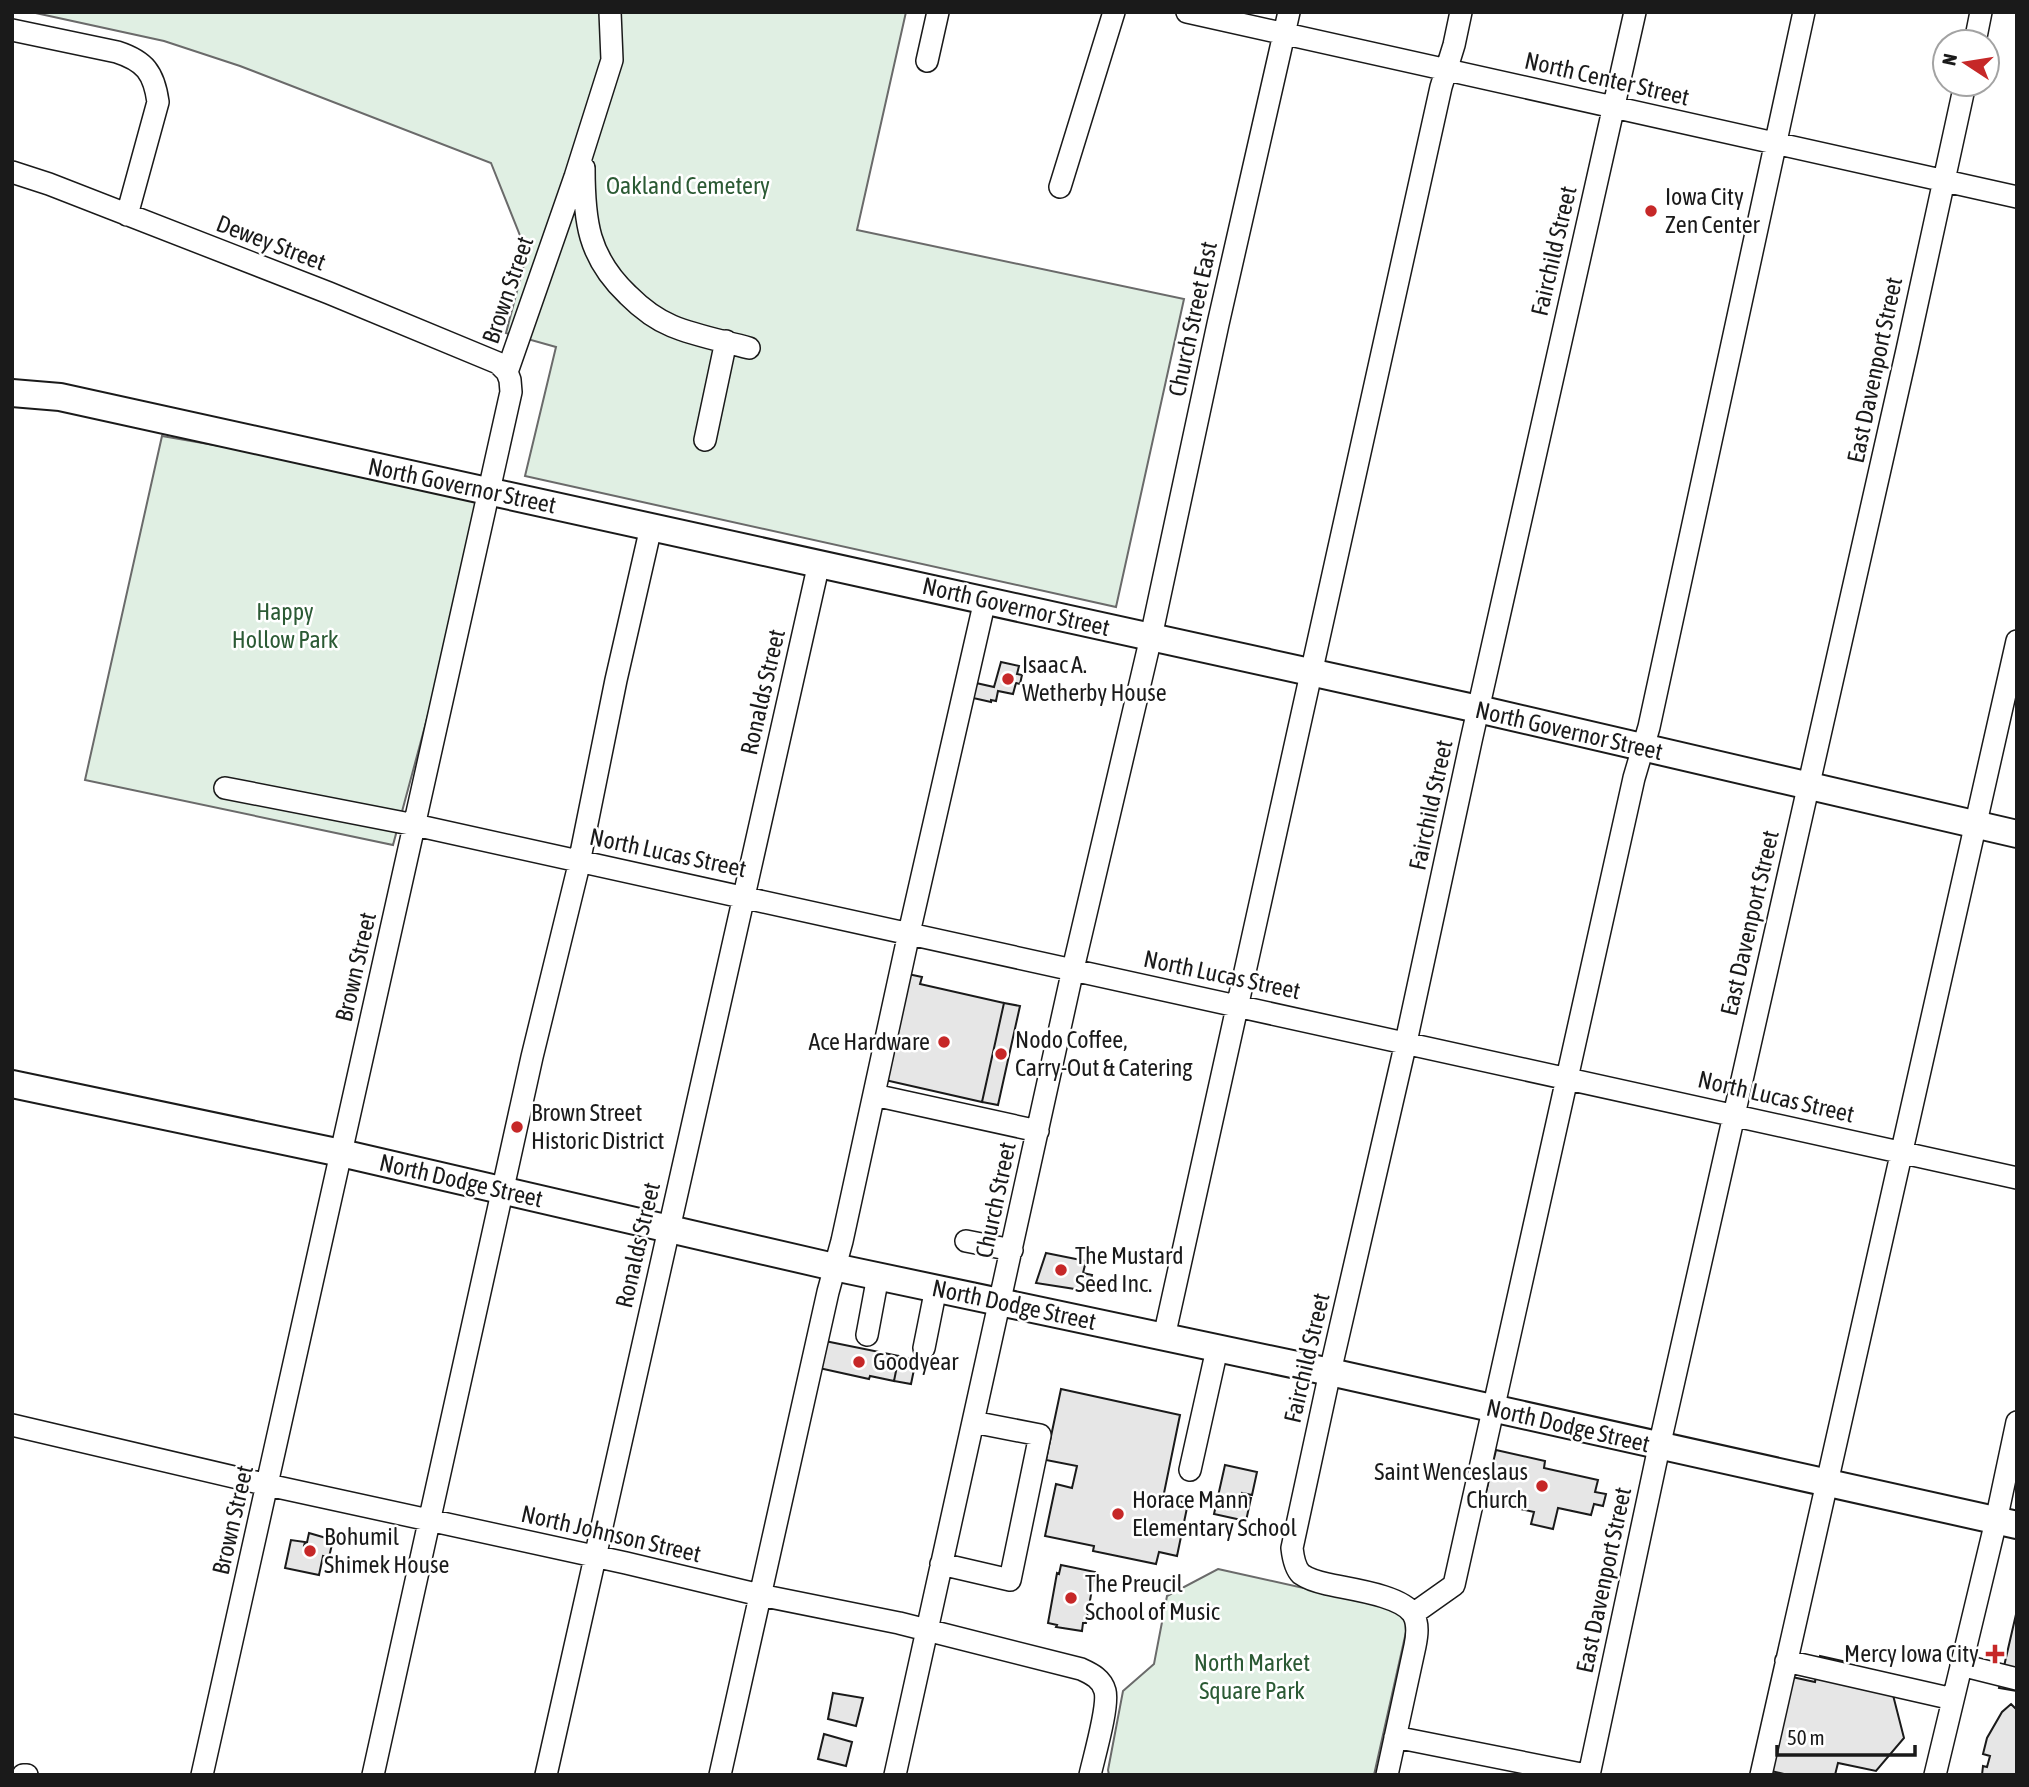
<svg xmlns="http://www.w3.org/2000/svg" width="2029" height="1787" viewBox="0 0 2029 1787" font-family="'Asap Condensed',sans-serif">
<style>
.green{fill:#e0efe3;stroke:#6a6a6a;stroke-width:2}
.building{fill:#e6e6e6;stroke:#1a1a1a;stroke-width:2}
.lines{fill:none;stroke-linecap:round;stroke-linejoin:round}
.minor-casing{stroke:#1a1a1a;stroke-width:24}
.major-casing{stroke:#1a1a1a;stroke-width:30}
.minor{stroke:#fff;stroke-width:21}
.major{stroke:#fff;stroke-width:26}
.poi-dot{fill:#c62828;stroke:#fff;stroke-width:2.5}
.labels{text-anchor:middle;stroke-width:5;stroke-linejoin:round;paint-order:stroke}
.street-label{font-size:24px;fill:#1a1a1a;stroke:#fff}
.park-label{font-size:24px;fill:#2b5a34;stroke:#fff}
.poi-label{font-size:24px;fill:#1a1a1a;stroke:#fff;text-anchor:start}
</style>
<rect width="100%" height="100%" fill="#fff"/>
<!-- green -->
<path class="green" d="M31 12H906L857 230 1184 299 1116 607 525 476 556 347 506 333 527 253 491 163 240 66 164 41Z
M162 436 488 492 393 845 85 780Z
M1218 1569 1393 1608 1405 1617 1406 1632 1374 1775H1109L1108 1770 1123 1691 1154 1664 1167 1596Z"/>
<!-- building -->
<path class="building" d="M1001 662 1019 666 1017 674 1022 675 1020 684 1016 683 1013 694 998 691 996 701 991 700V702L973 698 976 683 994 687Z
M908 974 922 977 920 984 1004 1003 982 1102 885 1080Z
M1004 1003 1020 1006 998 1105 982 1102Z
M1046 1253 1086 1261 1083 1273 1092 1275 1088 1291 1036 1283Z
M825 1341 899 1356 894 1381 870 1376 869 1379 819 1368Z
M899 1356 916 1360 911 1384 894 1381Z
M1061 1389 1180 1415 1163 1498 1188 1503 1177 1556 1159 1552 1156 1564 1093 1551 1094 1546 1045 1536 1056 1484 1072 1488 1077 1466 1046 1460Z
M1496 1450 1545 1461 1544 1468 1598 1480 1595 1492 1606 1494 1603 1506 1594 1504 1591 1515 1558 1508 1553 1529 1531 1524 1534 1512 1484 1501Z
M1225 1465 1257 1472 1252 1495 1242 1493 1241 1495 1251 1498 1246 1521 1214 1514Z
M309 1533 333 1540 329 1557 323 1556 319 1575 285 1568 291 1540 305 1542 304 1546 306 1547Z
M1061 1565 1095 1572 1086 1623H1083L1082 1631 1056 1627 1057 1625 1048 1623 1057 1573 1059 1574Z
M2017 1610V1691L1999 1688Z
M1820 1656 1847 1662 1842 1684 1893 1695 1904 1738 1876 1771 1838 1763 1835 1775H1788L1771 1771 1792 1677 1815 1682Z
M833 1693 863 1698 856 1726 828 1719Z
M2011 1704 2017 1710V1775H1982L1983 1766 1987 1767 1990 1756 1983 1754 1987 1738 2002 1712Z
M824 1734 852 1742 846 1766 818 1759Z"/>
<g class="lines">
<!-- minor casing -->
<g class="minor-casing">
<path id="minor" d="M1187 12 2017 197
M12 30 117 52C145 61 154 73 158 102L127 215
M1975 42 1981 12
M927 61 938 12
M584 168C584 221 588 257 628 295 640 307 655 319 672 326 696 336 724 341 749 348
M12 172 49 184 329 293 498 363 507 372
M1060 187 1114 12
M705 440 726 341
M225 788 415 825 2017 1178
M874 1095 1038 1131
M966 1241 1012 1250
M867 1335 878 1276
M1164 1337 1441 87 1454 45 1461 12
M924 1348 936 1288
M12 1425 268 1485 626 1563 760 1595 899 1623 1081 1669C1092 1674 1102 1679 1105 1691 1109 1706 1094 1757 1090 1775
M1190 1470 1217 1349
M941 1564 1010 1580 1040 1435 973 1422
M1413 1614 1454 1585 1634 778 1649 727 1804 12
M1786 1661 1953 1699
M1961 1665 2017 1679
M1395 1737 1586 1775
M23 1775H27
M202 1775 511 392 510 380 507 372 575 177 612 60 610 12
M373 1775 532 1057 577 873 616 680 651 527
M546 1775 819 563
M720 1775 828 1292 842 1241 909 933 985 600
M895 1775 1073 969 1151 637 1218 324 1289 12
M1387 1775 1415 1646C1417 1636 1419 1624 1413 1614 1401 1595 1348 1589 1327 1584 1318 1582 1308 1579 1301 1574 1295 1568 1293 1557 1292 1548L1330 1372 1406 1042 1471 741 1635 12
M1589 1775 1659 1447 1907 350 1965 84
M1761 1775 2017 641
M1935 1775 1996 1521 2017 1422"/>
</g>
<!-- major casing -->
<g class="major-casing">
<path id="major" d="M12 393 60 397 1478 709 2017 834
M12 1084 341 1153 834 1267 1330 1372 2017 1525"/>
</g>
<!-- minor -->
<use href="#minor" class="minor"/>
<!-- major -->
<use href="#major" class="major"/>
</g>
<!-- markers -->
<g class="poi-dot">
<circle cx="1651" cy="211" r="7"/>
<circle cx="1008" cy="679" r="7"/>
<circle cx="944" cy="1042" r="7"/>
<circle cx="1001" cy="1054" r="7"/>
<circle cx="517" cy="1127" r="7"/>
<circle cx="1061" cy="1270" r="7"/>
<circle cx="859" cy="1362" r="7"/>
<circle cx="1542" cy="1486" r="7"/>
<circle cx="1118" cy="1514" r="7"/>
<circle cx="310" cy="1551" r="7"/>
<circle cx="1071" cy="1598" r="7"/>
<path d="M1991.5 1643.5h7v7h7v7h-7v7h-7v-7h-7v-7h7z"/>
</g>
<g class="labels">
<!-- street labels -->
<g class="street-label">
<text transform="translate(1607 79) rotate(13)" y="8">North Center Street</text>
<text transform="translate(271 243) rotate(21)" y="8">Dewey Street</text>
<text transform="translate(1554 251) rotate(-77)" y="8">Fairchild Street</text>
<text transform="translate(508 290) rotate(-71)" y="8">Brown Street</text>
<text transform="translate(1193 319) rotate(-78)" y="8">Church Street East</text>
<text transform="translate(1875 370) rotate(-78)" y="8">East Davenport Street</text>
<text transform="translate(462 486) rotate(12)" y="8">North Governor Street</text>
<text transform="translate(1016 607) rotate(13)" y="8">North Governor Street</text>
<text transform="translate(763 692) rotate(-77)" y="8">Ronalds Street</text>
<text transform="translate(1569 731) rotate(13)" y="8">North Governor Street</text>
<text transform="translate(1431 805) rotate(-78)" y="8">Fairchild Street</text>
<text transform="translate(668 853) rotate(12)" y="8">North Lucas Street</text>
<text transform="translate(1750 923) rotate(-77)" y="8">East Davenport Street</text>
<text transform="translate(356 967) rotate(-77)" y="8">Brown Street</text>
<text transform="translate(1222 975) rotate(12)" y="8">North Lucas Street</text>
<text transform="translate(1776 1097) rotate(13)" y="8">North Lucas Street</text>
<text transform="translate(461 1181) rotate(13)" y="8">North Dodge Street</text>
<text transform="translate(996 1200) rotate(-78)" y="8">Church Street</text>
<text transform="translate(638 1245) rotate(-77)" y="8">Ronalds Street</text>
<text transform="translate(1014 1305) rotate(12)" y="8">North Dodge Street</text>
<text transform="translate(1307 1358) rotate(-77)" y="8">Fairchild Street</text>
<text transform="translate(1568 1426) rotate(13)" y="8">North Dodge Street</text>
<text transform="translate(233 1520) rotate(-77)" y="8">Brown Street</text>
<text transform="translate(611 1534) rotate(13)" y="8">North Johnson Street</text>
<text transform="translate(1604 1580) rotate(-78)" y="8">East Davenport Street</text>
</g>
<!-- park labels -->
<g class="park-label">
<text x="688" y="194">Oakland Cemetery</text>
<text x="285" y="620">Happy<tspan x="285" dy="28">Hollow Park</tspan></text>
<text x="1252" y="1671">North Market<tspan x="1252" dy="28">Square Park</tspan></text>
</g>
<!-- poi labels -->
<g class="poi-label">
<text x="1665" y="205">Iowa City<tspan x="1665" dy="28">Zen Center</tspan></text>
<text x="1022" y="673">Isaac A.<tspan x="1022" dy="28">Wetherby House</tspan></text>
<text x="1015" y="1048">Nodo Coffee,<tspan x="1015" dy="28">Carry-Out &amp; Catering</tspan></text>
<text x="930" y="1050" text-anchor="end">Ace Hardware</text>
<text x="531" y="1121">Brown Street<tspan x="531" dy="28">Historic District</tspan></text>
<text x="1075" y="1264">The Mustard<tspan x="1075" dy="28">Seed Inc.</tspan></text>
<text x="873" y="1370">Goodyear</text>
<text x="1528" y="1480" text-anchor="end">Saint Wenceslaus<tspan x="1528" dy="28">Church</tspan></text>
<text x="1132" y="1508">Horace Mann<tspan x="1132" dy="28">Elementary School</tspan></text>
<text x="324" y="1545">Bohumil<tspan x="324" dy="28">Shimek House</tspan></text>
<text x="1085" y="1592">The Preucil<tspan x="1085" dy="28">School of Music</tspan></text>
<text x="1979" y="1662" text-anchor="end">Mercy Iowa City</text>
</g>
</g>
<!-- border -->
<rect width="2029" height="1787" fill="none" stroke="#1a1a1a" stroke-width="28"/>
<!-- north arrow -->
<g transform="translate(1966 63) rotate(282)"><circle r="33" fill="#ffffff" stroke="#a3a3a3" stroke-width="2"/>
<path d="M0-5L12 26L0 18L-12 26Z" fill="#c62828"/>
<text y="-10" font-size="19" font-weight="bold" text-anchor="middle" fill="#1a1a1a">N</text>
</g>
<!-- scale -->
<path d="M1777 1745v10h138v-10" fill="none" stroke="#1a1a1a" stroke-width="3.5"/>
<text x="1787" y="1745" font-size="21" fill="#1a1a1a" stroke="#ffffff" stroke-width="5" paint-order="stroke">50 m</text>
</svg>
